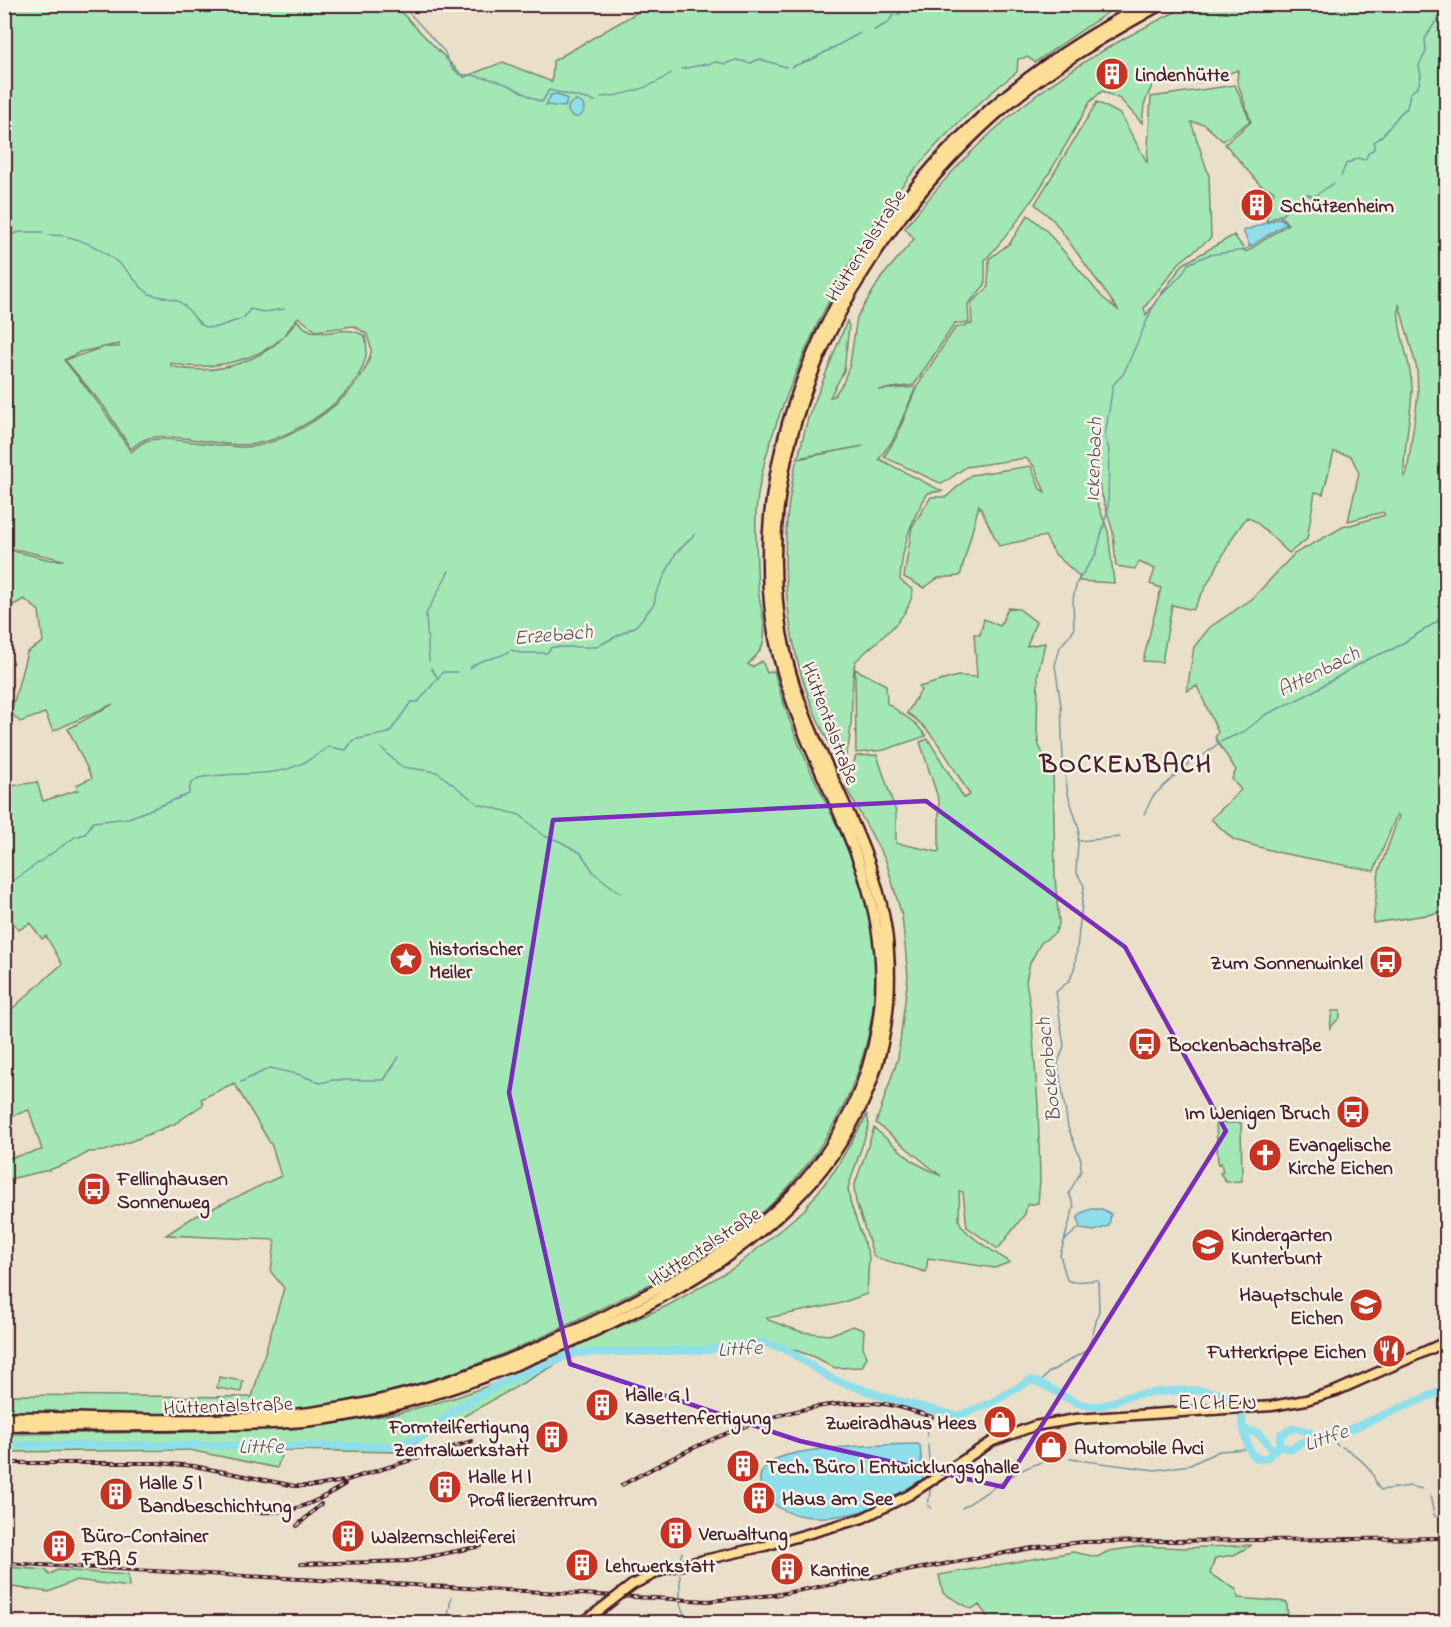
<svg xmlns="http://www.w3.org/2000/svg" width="1451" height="1627" viewBox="0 0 1451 1627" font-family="'Indie Flower',sans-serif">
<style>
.green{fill:#a3e8b4;stroke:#768470;stroke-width:1.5;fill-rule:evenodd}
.water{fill:#8fdfeb;stroke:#73929e;stroke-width:1.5}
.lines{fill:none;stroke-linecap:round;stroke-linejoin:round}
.stream{stroke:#73929e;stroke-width:1.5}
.river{stroke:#8fdfeb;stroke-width:8}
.primary-casing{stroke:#4a1f2b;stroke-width:13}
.trunk-casing{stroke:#4a1f2b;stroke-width:14}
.primary{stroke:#fdde96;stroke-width:8}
.trunk{stroke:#fdde96;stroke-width:9}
.rail-casing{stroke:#4a1f2b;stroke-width:4}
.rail{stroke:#f7f3e8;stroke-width:1.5;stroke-dasharray:4.5;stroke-linecap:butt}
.primary-bridge-casing{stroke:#4a1f2b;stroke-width:13;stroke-linecap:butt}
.primary-bridge{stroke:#fdde96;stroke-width:8}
.marked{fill:none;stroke:#7b2cbf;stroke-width:4.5;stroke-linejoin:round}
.labels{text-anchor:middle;stroke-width:5;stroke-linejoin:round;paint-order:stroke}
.poi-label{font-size:20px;font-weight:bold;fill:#4a1f2b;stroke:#f7f3e8;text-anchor:start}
.street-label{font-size:20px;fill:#4a1f2b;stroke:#f7f3e8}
.water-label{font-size:21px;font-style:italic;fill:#5b4f5b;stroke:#f7f3e8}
.quarter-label{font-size:22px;letter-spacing:1.5px;fill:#4a1f2b;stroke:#f7f3e8}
.district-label{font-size:26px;font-weight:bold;letter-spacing:1.5px;fill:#4a1f2b;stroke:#f7f3e8}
</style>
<rect width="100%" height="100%" fill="#eae0ca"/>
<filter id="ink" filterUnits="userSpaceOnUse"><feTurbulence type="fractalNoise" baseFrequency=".0167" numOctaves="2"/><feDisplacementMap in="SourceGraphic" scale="12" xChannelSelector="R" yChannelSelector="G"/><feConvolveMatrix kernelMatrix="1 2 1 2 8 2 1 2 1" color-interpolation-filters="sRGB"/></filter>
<g filter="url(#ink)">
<!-- green -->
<path class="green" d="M1192 4 1446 5V912L1373 923 1379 871 1399 816 1397 814 1374 871 1281 853 1234 840 1211 819 1241 790 1232 779 1236 770 1215 738 1218 732 1197 686 1187 691 1194 647 1210 627 1252 599 1294 554 1343 527 1385 515 1383 512 1348 521 1359 473 1351 456 1334 452 1323 494 1315 492 1307 539 1289 553 1255 521 1247 517 1234 535 1193 610 1172 605 1162 662 1143 661 1161 588 1150 584 1155 569 1139 562 1135 569 1116 566 1113 532 1099 485 1094 484 1096 499 1108 531 1114 583 1079 581V576L1054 553 1045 536 999 546 979 505 960 576 938 578 924 588 904 577 912 527 931 497H946L971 475 1031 466 1040 489 1045 492 1034 466 1026 458 966 467 942 484 884 457 896 438 917 386 955 328 972 324 971 303 988 288 989 259 1010 243 1028 215 1045 229 1102 297 1119 311 1054 221 1035 204 1097 102 1120 114 1147 162 1151 97 1235 85 1250 121 1223 141 1204 124 1191 122 1209 176 1211 238 1180 262 1144 308 1146 315 1183 264 1234 235 1246 252 1288 224 1280 215 1266 222 1274 191 1260 185 1225 144 1251 122 1237 81 1238 70 1204 82 1153 83 1144 105 1142 123 1120 99 1102 91 1090 102C1058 159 1030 212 985 260V285L968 304 969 323H955L914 385 878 390 916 387 893 440 879 459 942 491 928 493C910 521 902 547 900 580L913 590C909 622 876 640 855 662 849 695 856 737 842 765 785 676 773 561 797 459L863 446 798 458 808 418 847 321 849 326 844 371 830 397 834 396 843 383 850 364 857 317 881 278 914 239 905 228C987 121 1070 61 1192 4ZM1399 304 1417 369 1418 395 1407 473 1404 477C1403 448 1411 418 1412 390 1412 360 1396 333 1399 304Z
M4 5H390L402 13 464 77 503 62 552 82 553 61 650 5H1113L1107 13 1035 62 1027 57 1018 59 1017 72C910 154 843 256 793 380 776 422 760 465 756 511 755 535 757 563 758 588 759 604 769 630 762 646 760 653 753 659 748 664L752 667 762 661 767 673 774 671C784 708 797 742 813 776 844 840 875 894 875 968 876 1075 819 1174 733 1236 693 1265 648 1285 604 1307 517 1352 424 1389 327 1405 222 1422 111 1413 5 1412V1395L252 1397 284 1288 271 1272 275 1240 166 1235 192 1218 281 1176 272 1146 234 1083 201 1099 204 1104 174 1124 142 1137 105 1151 89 1152 71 1162 49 1170 5 1180V1159L42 1150 29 1110 12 1116 5 1113V1015L62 964 46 936 42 939 30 923 19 930 5 913V787L37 782 43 801 78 790 76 785 92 778 68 729 113 704 53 731 45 713 20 722 11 713 27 652 43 642 39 611 24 599 5 610V549L51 560H64L5 547 4 225 8 224 4 218ZM298 317 316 331 354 326 367 334C368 340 372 347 371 352 363 395 297 439 256 446 226 451 166 433 146 441 141 443 136 448 131 452L103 409 64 360 80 352 119 344V347H104L65 360 105 408 131 449C135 446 141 440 146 439 167 430 225 449 255 444 298 437 379 386 365 336 339 320 319 347 297 320 271 360 217 378 171 366V363C205 372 253 362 281 339 287 334 292 324 298 317Z
M1008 608 1019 609 1036 622 1027 646 1045 643 1038 674 1037 731 1039 746 1053 773 1055 877 1059 924 1055 933 1041 943 1030 963 1026 981 1031 1012 1038 1105 1040 1180 1038 1203 1027 1205 1025 1214 998 1249 967 1227 963 1192 959 1191C960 1201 959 1210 959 1219 960 1233 998 1254 1010 1262L995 1268 928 1258 926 1272 874 1257 856 1202 854 1187 874 1128 914 1162 941 1176 876 1123 898 1058 908 976 902 916 886 861 845 786 856 756 877 755 896 812V843L939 852V801L920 742 928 739 964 798 970 795C952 767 936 731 907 713L921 690 919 687 958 676 977 677 974 634 980 635 984 619 1000 626Z
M855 669 886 685 887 703 916 724 926 736 884 750 856 753Z
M1332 1011H1340V1017L1330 1028Z
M867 1115 869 1125 848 1188 850 1202 869 1256 867 1294 838 1304 767 1318 768 1320 802 1332 829 1335 853 1326 864 1330 863 1347 867 1357 862 1367 835 1368 815 1357 777 1344 725 1351 660 1349 573 1356 576 1345 667 1306 737 1266 804 1210 835 1170Z
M1216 1123H1241L1242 1181 1226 1182 1220 1173 1223 1172 1221 1163 1218 1164Z
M571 1356 400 1452 283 1450 277 1468 189 1450 5 1452 4 1434 199 1432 327 1425 399 1413 457 1397Z
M219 1377 243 1381 241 1392 217 1388Z
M1252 1545 1234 1555 1215 1558 1210 1574 1237 1590 1238 1598 1287 1602 1288 1622H991L979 1605 971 1609 943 1593 939 1575 1073 1552 1097 1557 1109 1551 1143 1546 1184 1548Z
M5 1567 46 1570 49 1575 57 1570 128 1575 129 1587 76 1580 49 1592 5 1586Z"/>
<!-- water -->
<path class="water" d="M557 94 567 99 565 107 546 105 551 95Z
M568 109a8 8 0 1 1 16 0a8 8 0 1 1-16 0Z
M1280 218 1286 223 1250 247 1243 231Z
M1091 1209H1102L1111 1214 1109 1226 1094 1231 1080 1229 1078 1218 1081 1213Z
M917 1444 920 1446 923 1479C904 1491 884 1504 862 1511 831 1520 779 1524 762 1489 757 1478 761 1469 771 1462 793 1446 887 1445 917 1444Z"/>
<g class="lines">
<!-- stream -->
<path class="stream" d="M401 4 444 51 451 67 459 74C477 75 500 80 516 89 526 94 532 99 542 102L549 90 595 101
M874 30 888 23 893 15 900 14 902 10 925 11
M791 67 813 59 860 33
M681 69 717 62 725 64 736 60 751 63 759 59 786 67
M601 97C624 96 653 87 671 73
M1341 176 1346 164 1358 158 1365 160 1369 152 1374 149V142C1388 135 1393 117 1407 108L1410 93 1418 87 1421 76 1419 65 1426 52 1425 39 1446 4
M1279 219 1296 199 1307 194 1313 197 1334 183
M49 235C76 234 103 249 123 267 132 275 140 289 150 294 159 298 173 296 181 303 201 319 197 336 229 323 242 318 242 322 250 309L264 312 284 309
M4 237 20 232H43
M429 661 426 614 449 571
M431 668 437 677
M470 668C483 656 497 661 511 650L521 653H547L552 647H596L636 626 654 604 656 593 676 553 695 534
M381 748 402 767 437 772 478 804 520 815 544 836 559 841 581 853 594 873 620 893
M1204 755 1220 742 1245 731 1265 715 1305 696 1368 659 1395 648 1446 616
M1144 814 1153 796 1192 760
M1080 841 1120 837
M4 887 75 837 85 834 93 822 129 818 189 794 190 785 198 778C252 768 280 785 328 747L346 750 353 740 389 733 411 702H418L443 672H457
M241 1082 270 1068 301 1075 320 1083 333 1080H384L399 1057
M1065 1240 1079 1228
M1041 1382 1048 1373 1089 1349 1099 1310 1098 1280 1073 1282 1067 1280 1060 1255 1074 1206 1069 1193 1081 1171V1160L1068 1127 1059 1070 1058 1063 1064 1046 1056 992 1070 980 1075 966 1084 886 1076 871 1079 829 1068 794 1063 761 1061 706 1055 665 1060 647 1074 630 1073 599 1077 582 1096 554 1108 509 1109 450 1105 436 1113 385 1124 373 1155 302 1183 273 1188 264 1208 255 1245 250 1251 245
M917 1406 920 1411
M925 1418 926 1419
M926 1424 927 1437
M1329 1433 1338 1446
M928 1445 930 1476
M1342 1447C1350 1450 1368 1465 1372 1473 1376 1480 1375 1485 1381 1490L1411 1486 1422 1489
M1070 1459 1155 1470 1190 1465 1219 1451 1248 1449
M931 1484 928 1506 931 1508
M1430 1495 1434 1515 1438 1518 1446 1517
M962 1508C992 1491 1023 1461 1059 1459
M680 1559 682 1552
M680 1575V1604L687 1622
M447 1622 451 1598"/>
<!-- river -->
<path class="river" d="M1245 1430 1258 1433 1273 1450
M4 1445 390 1446 420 1438 455 1410 499 1384 574 1353 708 1350 760 1342 785 1349 832 1379 890 1399 957 1416 991 1403 1031 1380C1054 1386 1074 1409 1099 1406 1108 1405 1117 1400 1125 1397 1147 1392 1196 1387 1217 1393 1224 1395 1232 1397 1237 1404 1245 1415 1243 1467 1266 1458 1271 1457 1274 1449 1279 1446L1291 1449 1309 1438 1341 1433 1446 1389
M1279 1446 1281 1434 1295 1428 1310 1432 1312 1438"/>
<!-- primary casing -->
<g class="primary-casing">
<path id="primary" d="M632 1585 665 1569 765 1546 863 1518 909 1495 993 1441 1034 1426 1076 1419 1272 1406 1306 1400 1336 1391 1446 1342
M583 1622 601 1609"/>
</g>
<!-- trunk casing -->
<g class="trunk-casing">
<path id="trunk" d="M4 1417C112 1417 222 1427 328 1410 439 1393 544 1349 642 1297 702 1266 761 1232 805 1180 853 1124 882 1050 881 975 880 861 811 776 782 670 726 466 839 245 989 110 1036 68 1090 34 1146 4
M4 1426C68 1426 132 1426 196 1425 241 1424 287 1425 331 1418 416 1405 498 1374 577 1339 746 1263 906 1154 888 945 879 842 811 758 787 659 739 458 846 250 993 117 1044 71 1102 37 1162 4"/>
</g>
<!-- primary -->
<use href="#primary" class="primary"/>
<!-- trunk -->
<use href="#trunk" class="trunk"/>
<!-- rail casing -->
<g class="rail-casing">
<path id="rail" d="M4 1463H158L194 1466 295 1486H315L344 1481 472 1441
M622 1485C697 1443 785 1400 874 1403 892 1403 915 1412 932 1417
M226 1510C280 1515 299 1514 345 1484
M297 1526 321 1504
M4 1563 708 1601 774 1595 1038 1547 1082 1542 1446 1538
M301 1564 409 1561 481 1546"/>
</g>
<!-- rail -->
<use href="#rail" class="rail"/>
<!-- primary-bridge casing -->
<g class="primary-bridge-casing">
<path id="primary-bridge" d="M601 1609 632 1585"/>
</g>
<!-- primary-bridge -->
<use href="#primary-bridge" class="primary-bridge"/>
</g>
</g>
<!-- marked area -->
<path class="marked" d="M926 801 1125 947 1226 1131 1003 1487 800 1441 570 1364 509 1093 553 820Z"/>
<!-- icons -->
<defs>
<g id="building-disc" transform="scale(1.725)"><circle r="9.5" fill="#c8321e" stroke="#f7f3e8"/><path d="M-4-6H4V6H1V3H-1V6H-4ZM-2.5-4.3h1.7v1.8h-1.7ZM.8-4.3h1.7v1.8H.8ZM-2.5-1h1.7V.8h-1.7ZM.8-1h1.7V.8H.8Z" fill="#fff"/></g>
<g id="sight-disc" transform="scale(1.725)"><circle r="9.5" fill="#c8321e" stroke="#f7f3e8"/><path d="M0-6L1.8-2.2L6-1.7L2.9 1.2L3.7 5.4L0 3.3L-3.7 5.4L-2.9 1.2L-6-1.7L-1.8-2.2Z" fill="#fff"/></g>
<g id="bus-disc" transform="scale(1.725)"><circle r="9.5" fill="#c8321e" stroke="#f7f3e8"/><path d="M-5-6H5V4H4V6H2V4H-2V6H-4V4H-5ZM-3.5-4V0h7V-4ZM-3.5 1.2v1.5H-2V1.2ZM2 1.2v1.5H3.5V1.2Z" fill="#fff"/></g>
<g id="church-disc" transform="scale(1.725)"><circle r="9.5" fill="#c8321e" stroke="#f7f3e8"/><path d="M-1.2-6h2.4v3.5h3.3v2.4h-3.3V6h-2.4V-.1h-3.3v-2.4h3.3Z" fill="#fff"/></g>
<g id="school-disc" transform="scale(1.725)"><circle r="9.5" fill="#c8321e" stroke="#f7f3e8"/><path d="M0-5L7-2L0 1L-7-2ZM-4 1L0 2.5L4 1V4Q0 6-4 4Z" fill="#fff"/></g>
<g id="restaurant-disc" transform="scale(1.725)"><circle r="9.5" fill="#c8321e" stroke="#f7f3e8"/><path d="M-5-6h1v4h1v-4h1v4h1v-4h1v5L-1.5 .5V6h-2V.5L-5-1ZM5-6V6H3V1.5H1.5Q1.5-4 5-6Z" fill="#fff"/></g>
<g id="shop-disc" transform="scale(1.725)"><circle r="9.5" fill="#c8321e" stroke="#f7f3e8"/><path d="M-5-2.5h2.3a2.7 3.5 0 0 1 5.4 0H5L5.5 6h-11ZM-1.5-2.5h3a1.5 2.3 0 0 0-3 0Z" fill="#fff"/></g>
</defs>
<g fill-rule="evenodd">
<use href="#building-disc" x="1112" y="74"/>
<use href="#building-disc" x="1257" y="205"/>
<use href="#sight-disc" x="406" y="959"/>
<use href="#bus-disc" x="1386" y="962"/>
<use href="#bus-disc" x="1145" y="1044"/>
<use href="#bus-disc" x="1353" y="1112"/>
<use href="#church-disc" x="1265" y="1155"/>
<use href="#bus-disc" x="94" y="1189"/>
<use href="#school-disc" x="1208" y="1245"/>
<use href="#school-disc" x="1366" y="1305"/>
<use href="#restaurant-disc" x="1389" y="1351"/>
<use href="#building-disc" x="602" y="1405"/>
<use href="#shop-disc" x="1000" y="1422"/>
<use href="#building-disc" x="552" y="1437"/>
<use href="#shop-disc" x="1051" y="1447"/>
<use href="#building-disc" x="743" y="1466"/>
<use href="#building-disc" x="445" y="1487"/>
<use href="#building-disc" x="116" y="1494"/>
<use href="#building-disc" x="759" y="1498"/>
<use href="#building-disc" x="676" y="1533"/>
<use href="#building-disc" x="348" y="1536"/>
<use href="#building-disc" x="59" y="1546"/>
<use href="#building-disc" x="582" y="1565"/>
<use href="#building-disc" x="787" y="1569"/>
</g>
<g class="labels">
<!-- poi labels -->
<g class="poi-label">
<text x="1135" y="81">Lindenhütte</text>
<text x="1280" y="212">Schützenheim</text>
<text x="429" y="955">historischer<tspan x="429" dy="23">Meiler</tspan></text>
<text x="1363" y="969" text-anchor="end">Zum Sonnenwinkel</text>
<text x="1168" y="1051">Bockenbachstraße</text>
<text x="1330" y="1119" text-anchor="end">Im Wenigen Bruch</text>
<text x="1288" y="1151">Evangelische<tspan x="1288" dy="23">Kirche Eichen</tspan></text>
<text x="117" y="1185">Fellinghausen<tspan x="117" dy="23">Sonnenweg</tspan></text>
<text x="1231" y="1241">Kindergarten<tspan x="1231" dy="23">Kunterbunt</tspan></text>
<text x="1343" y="1301" text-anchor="end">Hauptschule<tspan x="1343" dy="23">Eichen</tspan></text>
<text x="1366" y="1358" text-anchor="end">Futterkrippe Eichen</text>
<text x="625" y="1401">Halle G |<tspan x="625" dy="23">Kasettenfertigung</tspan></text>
<text x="977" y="1429" text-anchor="end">Zweiradhaus Hees</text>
<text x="529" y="1433" text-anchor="end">Formteilfertigung<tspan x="529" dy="23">Zentralwerkstatt</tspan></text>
<text x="1074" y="1454">Automobile Avci</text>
<text x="766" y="1473">Tech. Büro | Entwicklungsghalle</text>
<text x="468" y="1483">Halle H |<tspan x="468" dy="23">Profilierzentrum</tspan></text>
<text x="139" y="1489">Halle 5 |<tspan x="139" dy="23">Bandbeschichtung</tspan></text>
<text x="782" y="1505">Haus am See</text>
<text x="699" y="1540">Verwaltung</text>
<text x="82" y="1542">Büro-Container<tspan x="82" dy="23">FBA 5</tspan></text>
<text x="371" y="1543">Walzernschleiferei</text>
<text x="605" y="1572">Lehrwerkstatt</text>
<text x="810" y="1576">Kantine</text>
</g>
<!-- street labels -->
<g class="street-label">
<text transform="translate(865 245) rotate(-57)" y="7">Hüttentalstraße</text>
<text transform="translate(831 723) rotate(69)" y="7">Hüttentalstraße</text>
<text transform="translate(704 1246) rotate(-33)" y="7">Hüttentalstraße</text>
<text transform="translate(228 1405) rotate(-2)" y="7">Hüttentalstraße</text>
</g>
<!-- water labels -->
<g class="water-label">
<text transform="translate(1093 460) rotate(-88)" y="7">Ickenbach</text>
<text transform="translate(553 634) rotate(-5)" y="7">Erzebach</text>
<text transform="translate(1318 671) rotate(-27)" y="7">Attenbach</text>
<text transform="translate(1048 1070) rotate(-96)" y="7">Bockenbach</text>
<text transform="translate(740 1348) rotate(-3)" y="7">Littfe</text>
<text transform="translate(1326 1437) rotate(-19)" y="7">Littfe</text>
<text x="261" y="1453">Littfe</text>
</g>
<!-- quarter labels -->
<g class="quarter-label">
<text x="1218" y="1409">EICHEN</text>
</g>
<!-- district labels -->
<g class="district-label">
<text x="1126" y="772">BOCKENBACH</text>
</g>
</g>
<!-- margin -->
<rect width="1451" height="1627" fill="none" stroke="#f7f3e8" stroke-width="24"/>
<rect x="12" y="12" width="1427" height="1603" fill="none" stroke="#4a1f2b" stroke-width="2" filter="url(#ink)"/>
</svg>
